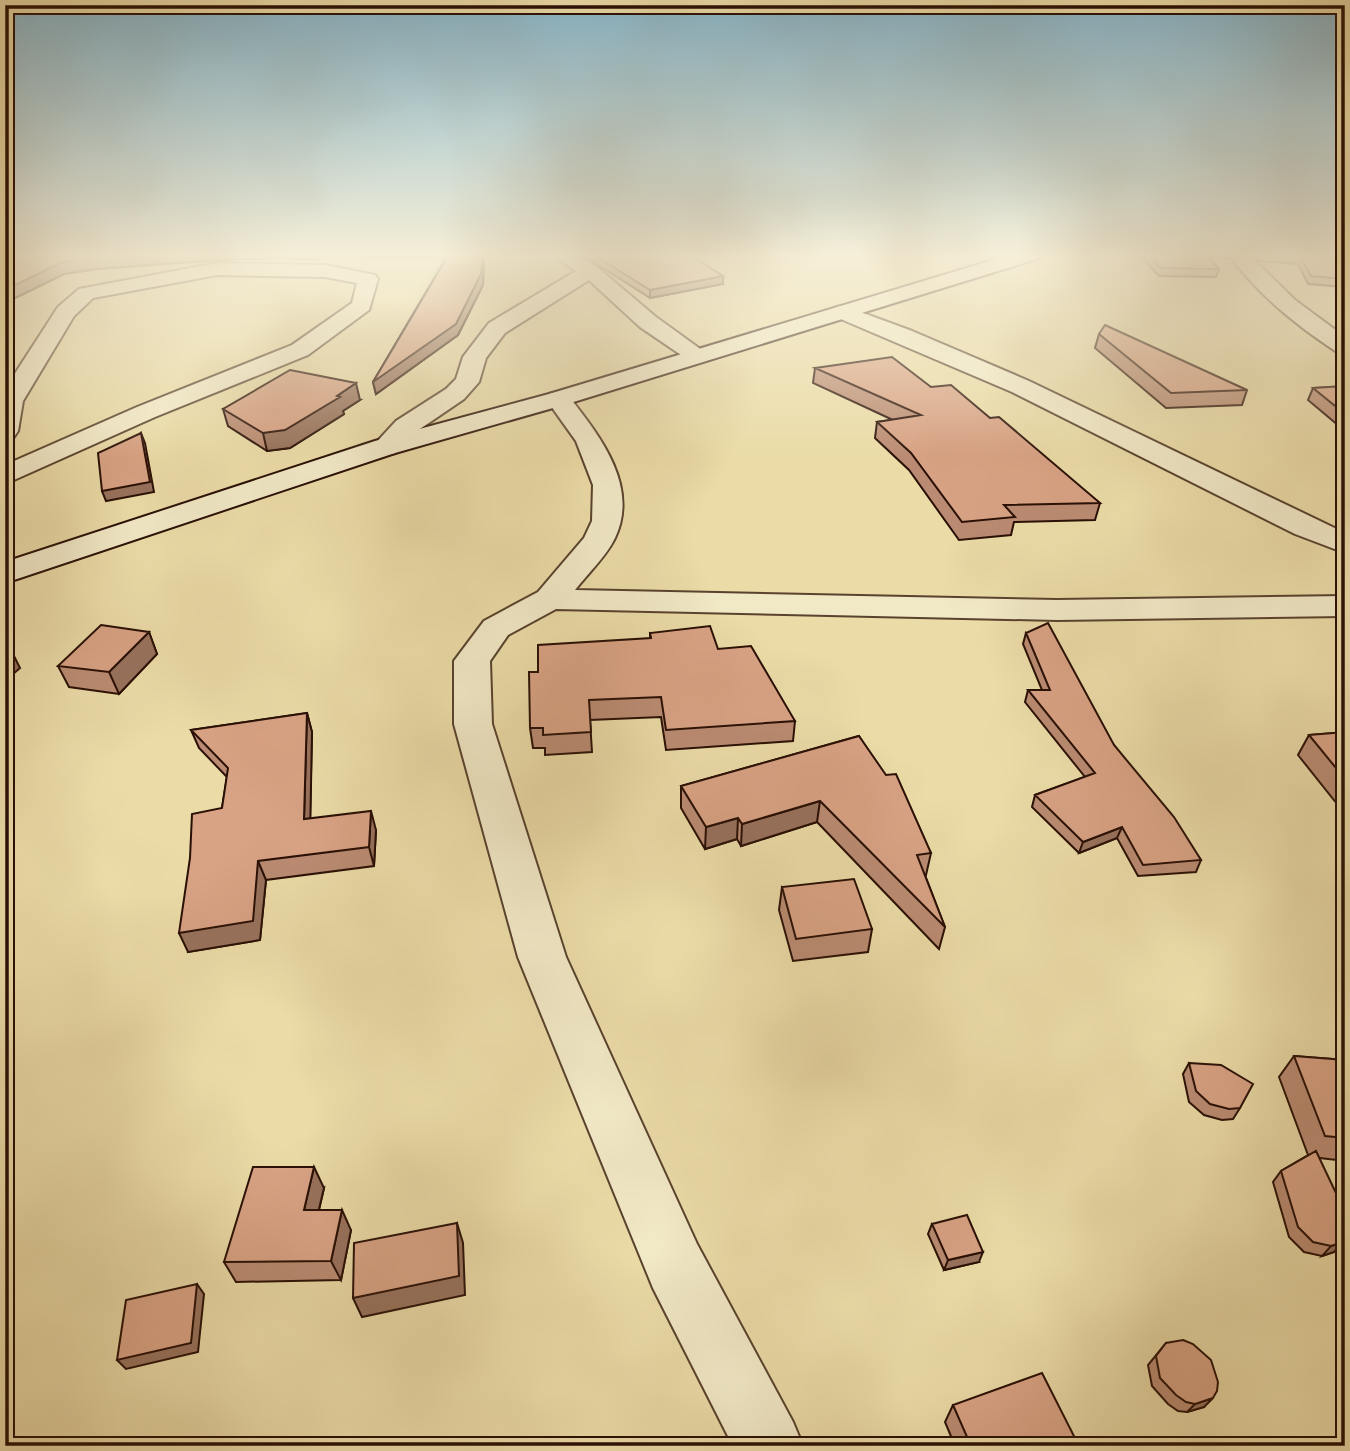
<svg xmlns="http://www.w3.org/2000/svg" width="1350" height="1451" viewBox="0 0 1350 1451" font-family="'IM FELL Great Primer',serif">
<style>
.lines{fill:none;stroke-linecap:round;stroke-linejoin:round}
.street-casing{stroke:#59422e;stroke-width:4}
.secondary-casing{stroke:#290f05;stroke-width:4}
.street{fill:#f1e8c6;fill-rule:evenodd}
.secondary{fill:#f1e8c6;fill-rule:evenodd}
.wall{fill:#ba8b72;stroke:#290f05;stroke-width:2}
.shaded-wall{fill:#97715c;stroke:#290f05;stroke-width:2}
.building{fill:#d8a284;stroke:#290f05;stroke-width:2}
</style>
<rect width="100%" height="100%" fill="#eadba7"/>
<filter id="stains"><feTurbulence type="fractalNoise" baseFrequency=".00286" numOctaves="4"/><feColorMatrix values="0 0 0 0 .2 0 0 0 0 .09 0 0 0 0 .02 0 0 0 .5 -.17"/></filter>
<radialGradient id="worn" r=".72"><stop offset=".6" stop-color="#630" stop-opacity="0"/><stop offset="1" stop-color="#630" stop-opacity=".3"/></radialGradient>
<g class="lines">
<!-- street casing -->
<g class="street-casing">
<path id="street" d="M552 254H575L597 267 656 317 710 356 706 361H690L640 327 589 280 505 333 486 358 479 382 464 399 414 433 395 453 385 455 375 453 372 447 396 421 446 389 456 379 463 357 489 323 576 271Z
M1229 254H1248L1295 300 1345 337V354L1337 352C1297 326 1256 293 1229 254Z
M217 263 325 265 375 275 378 279 369 310 308 355 155 417 5 484V465L137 407 292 345 352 303 357 283 325 277 217 275 93 298 74 316 23 401 18 431 14 437 5 439V389L58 307 79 289Z
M844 306 912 331 1029 381 1345 533V553L1295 534 1012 392 836 317 833 312 836 307Z
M558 392 567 394C598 434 640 485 615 538 606 557 588 573 575 590L1057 600 1345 596V616L1057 620 556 609 508 635 490 661 492 724 566 957 697 1244 793 1422 803 1446H733L653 1288 518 957 454 724V661L484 621 538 592 584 538 592 521 593 485 576 441 546 399 549 394Z"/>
</g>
<!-- secondary casing -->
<g class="secondary-casing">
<path id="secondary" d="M1013 254H1042L1040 258 567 404 395 453 5 583V562L375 441 549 394Z"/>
</g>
<!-- street -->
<use href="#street" class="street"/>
<!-- secondary -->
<use href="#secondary" class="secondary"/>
</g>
<!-- wall -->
<path class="wall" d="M5 254H322L317 259H231L97 269 64 274 5 303Z
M360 254H484L483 285 458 335 376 394 373 382 446 258H367Z
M577 254H689L723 284 650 298 598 265Z
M1139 254H1231L1229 259 1208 257 1219 269 1216 277 1159 276Z
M1251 254H1345V287L1308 284 1298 264 1259 261Z
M1099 334 1247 390 1242 405 1166 408 1095 348Z
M815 368 931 387 990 418 1100 503 1095 520 1014 522 1011 535 959 540 909 470 875 438 877 422 893 420 813 383Z
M1345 386V431L1308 400 1313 388Z
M360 400 343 411 344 414 290 448 267 451 228 426 223 409Z
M149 632 157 654 119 694 69 687 58 666Z
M650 633 718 649 795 721 793 741 666 750 661 717 590 720 592 752 545 755V748H533L530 728 538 672 650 639Z
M1026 633 1114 745 1201 860 1196 872 1138 876 1117 838 1079 853 1032 807 1035 795 1085 777 1025 702 1028 690H1042L1023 644Z
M307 713 312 732 310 819 376 830 374 866 266 880 260 940 188 952 222 808 227 777 199 748 191 730Z
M1345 732V814L1298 755 1309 735Z
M859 736 931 853 926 875H925L945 927 939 949 817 822 741 846 737 839 705 849 681 808V786Z
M782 887 872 929 868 952 793 961 779 910Z
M1294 1056 1345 1060V1161L1319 1158 1334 1252 1322 1256 1304 1252 1289 1237 1273 1182 1281 1171 1308 1155 1279 1077Z
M1189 1063 1240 1108 1233 1119 1222 1120 1204 1115 1189 1102 1183 1074Z
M324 1188 319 1210 351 1230 341 1280 236 1282 224 1262Z
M932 1224 979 1262 944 1270 928 1234Z
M1166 1343 1204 1407 1187 1412 1178 1411 1168 1404 1152 1386 1148 1365Z
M953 1405 1079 1446H955L945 1422Z"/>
<!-- shaded-wall -->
<path class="shaded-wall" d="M147 254H230L231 259 97 269 64 274 5 303V290L60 263 93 258Z
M316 254H322L317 259Z
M483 254H484V258L483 285 458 335 376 394 373 382Z
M723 276V284L650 298V290Z
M356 383 360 400 343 411 344 414 290 448 267 451 263 433 337 396Z
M141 433 145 443 154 492 106 501 102 491Z
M149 632 157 654 119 694 109 672Z
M11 650 20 668 5 681V655Z
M307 713 312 732 310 838 304 819Z
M820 801 817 822 741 846 742 824Z
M371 811 376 830 374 866 369 847Z
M738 818 737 839 705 849 706 827Z
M1122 827 1117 838 1079 853 1083 842Z
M258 861 266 880 260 940 188 952 179 933Z
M314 1167 324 1188 314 1230 304 1210Z
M342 1210 351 1230 341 1280 331 1261Z
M457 1223 463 1243 465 1295 362 1317 353 1298Z
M1343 1242 1334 1252 1322 1256 1331 1246Z
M983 1252 979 1262 944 1270 948 1260Z
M197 1284 204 1294 198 1352 126 1369 117 1360Z
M1213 1398 1204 1407 1187 1412 1195 1404Z"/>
<!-- building -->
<path class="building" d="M5 254H147L93 258 60 263 5 290Z
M449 254H483L481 274 456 324 373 382Z
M592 254H689L723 276 650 290Z
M1148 254H1205L1219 269 1161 268Z
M1268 254H1345V279L1311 276 1300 257Z
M1105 325 1247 390 1171 393 1099 334Z
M892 357 931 387 951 385 990 418 999 417 1100 503 1004 505 1015 517 962 522 911 453 877 422 921 415 815 368Z
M290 370 356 383 337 396 340 397 285 430 263 433 223 409Z
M1345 386V414L1313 388Z
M141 433 150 482 102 491 98 453Z
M1048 623 1114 745 1174 817 1201 860 1143 865 1122 827 1083 842 1035 795 1095 773 1028 690H1050L1026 633Z
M101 625 149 632 109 672 58 666Z
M710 626 718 649 751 646 795 721 666 730 661 697 589 700 591 732 543 735V728H530L529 672H538V645L651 638 650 633Z
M5 644 11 650 5 655Z
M307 713 304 819 371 811 369 847 258 861 253 921 179 933 190 858 192 814 222 808 228 768 191 730Z
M1345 732V779L1309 735Z
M859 736 886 775 896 774 931 853 917 855 945 927 820 801 742 824 738 818 706 827 681 786Z
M854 879 872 929 796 939 782 887Z
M1294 1056 1345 1060V1138L1325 1136Z
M1189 1063 1221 1065 1253 1084 1240 1108 1229 1109 1210 1104 1196 1091Z
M1316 1151 1345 1212V1237L1343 1242 1331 1246 1313 1242 1298 1227 1281 1171Z
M253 1167H314L304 1210H342L331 1261 224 1262Z
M967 1215 983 1252 948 1260 932 1224Z
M457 1223 459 1276 353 1298 354 1243Z
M197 1284 191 1343 117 1360 126 1300Z
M1183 1340 1193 1344 1211 1360 1218 1382 1217 1391 1213 1398 1195 1404 1186 1402 1176 1395 1160 1378 1156 1356 1166 1343Z
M1042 1373 1079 1446H971L953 1405Z"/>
<!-- sky -->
<linearGradient id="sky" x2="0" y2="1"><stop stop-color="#88b7cc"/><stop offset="0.56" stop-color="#f6efd7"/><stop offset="1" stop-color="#f6efd7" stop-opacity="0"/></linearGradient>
<rect width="1350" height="457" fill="url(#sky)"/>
<!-- margin -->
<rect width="1350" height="1451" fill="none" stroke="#eadba7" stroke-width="28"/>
<rect x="7" y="7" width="1336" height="1437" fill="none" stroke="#290f05" stroke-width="3.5"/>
<rect x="14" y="14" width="1322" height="1423" fill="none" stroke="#290f05" stroke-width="2"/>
<rect width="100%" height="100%" filter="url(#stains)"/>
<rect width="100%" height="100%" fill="url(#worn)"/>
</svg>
